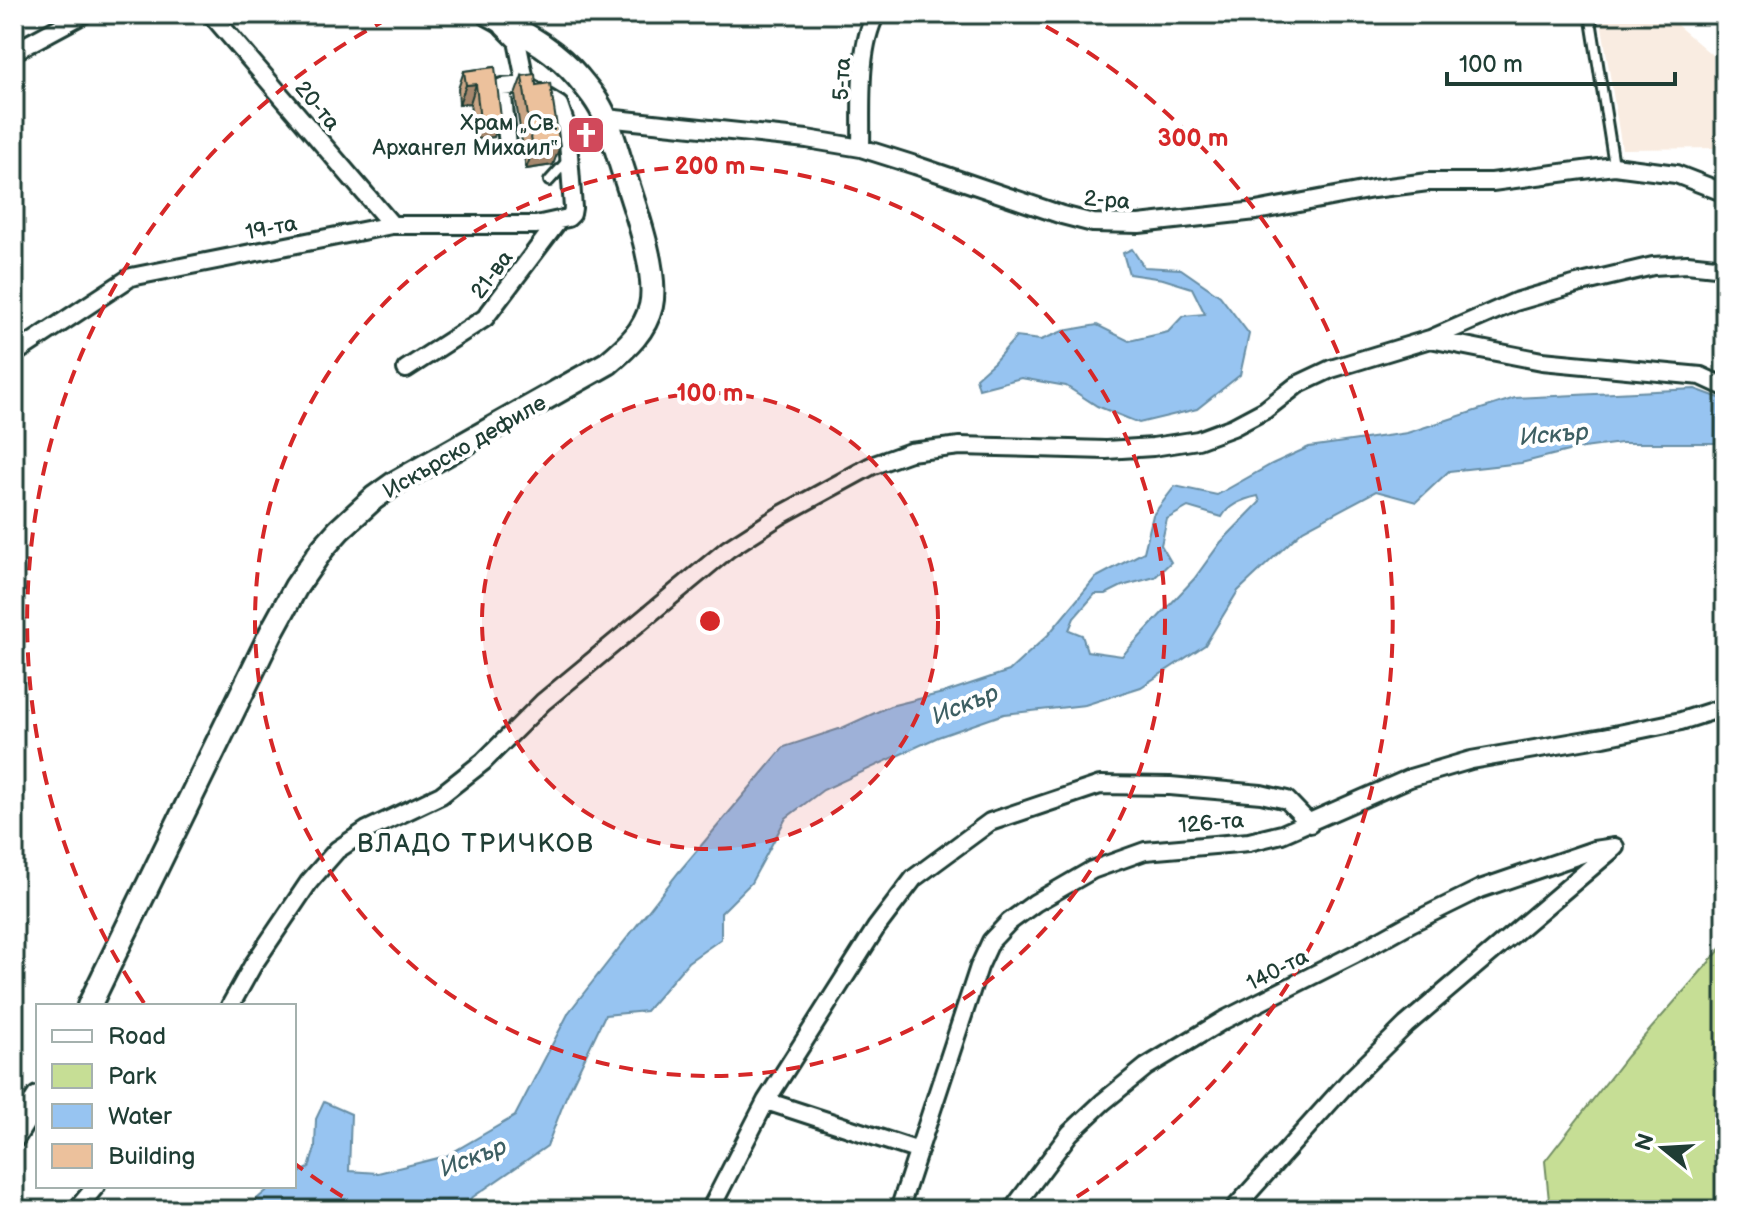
<svg xmlns="http://www.w3.org/2000/svg" width="1739" height="1224" viewBox="0 0 1739 1224" font-family="'Balsamiq Sans',sans-serif">
<style>
.built{fill:#f9ece1}
.green{fill:#c6de95;stroke:#728e64;stroke-width:2}
.water{fill:#97c4f1;stroke:#678ea5;stroke-width:2;fill-rule:evenodd}
.lines{fill:none;stroke-linecap:round;stroke-linejoin:round}
.lane-casing{stroke:#1f3d34;stroke-width:14}
.street-casing{stroke:#1f3d34;stroke-width:22}
.secondary-casing{stroke:#1f3d34;stroke-width:28}
.lane{stroke:#fff;stroke-width:8}
.street{stroke:#fff;stroke-width:16}
.secondary{stroke:#fff;stroke-width:22}
.rail-casing{stroke:#1f3d34;stroke-width:8}
.rail{stroke:#fff;stroke-width:5;stroke-dasharray:15;stroke-linecap:butt}
.wall{fill:#cba686;stroke:#1f3d34;stroke-width:2}
.shaded-wall{fill:#a5876d;stroke:#1f3d34;stroke-width:2}
.building{fill:#ecc19c;stroke:#1f3d34;stroke-width:2}
.ring{fill:none;stroke:#d62828;stroke-width:4;stroke-dasharray:14 10}
.labels{text-anchor:middle;stroke-width:8;stroke-linejoin:round;paint-order:stroke}
.street-label{font-size:22px;fill:#1f3d34;stroke:#fff}
.poi-label{font-size:22px;fill:#1f3d34;stroke:#fff;text-anchor:end}
.water-label{font-size:24px;font-style:italic;fill:#3d5f63;stroke:#fff}
.quarter-label{font-size:26px;letter-spacing:2px;fill:#1f3d34;stroke:#fff}
.centre{fill:#d62828;stroke:#fff;stroke-width:4}
.ring-label{font-size:24px;text-anchor:middle;font-weight:bold;fill:#d62828;stroke:#fff;stroke-width:8;stroke-linejoin:round;paint-order:stroke}
</style>
<rect width="100%" height="100%" fill="#fff"/>
<filter id="ink" filterUnits="userSpaceOnUse"><feTurbulence type="fractalNoise" baseFrequency=".0125" numOctaves="2"/><feDisplacementMap in="SourceGraphic" scale="16" xChannelSelector="R" yChannelSelector="G"/><feConvolveMatrix kernelMatrix="1 2 1 2 8 2 1 2 1" color-interpolation-filters="sRGB"/></filter>
<g filter="url(#ink)">
<!-- built -->
<path class="built" d="M1600 14H1664L1725 66V148L1622 149Z"/>
<!-- green -->
<path class="green" d="M1725 944V1210H1550L1545 1161 1627 1056Z"/>
<!-- water -->
<path class="water" d="M1132 249 1144 267 1181 269 1220 296 1249 334 1240 375 1197 409 1139 423 1097 406 1066 386 1021 378 979 389 976 378 994 362 1016 337 1041 340 1063 331 1097 325 1129 341 1168 332 1183 316 1205 314 1192 288 1163 279 1129 274 1123 253Z
M1695 389 1725 400V443H1621L1576 449 1521 463 1449 471 1416 502 1376 491 1303 530 1238 591 1205 645 1141 687 1085 705 1004 714 938 737 823 790 786 818 751 883 721 913V939L688 962 646 1011 605 1015 566 1097 547 1146 454 1210H244L272 1186H294V1175L309 1168 315 1148 316 1119 324 1102 351 1114 349 1171 378 1173 446 1156 515 1116 569 1012 678 873 784 747 842 728 890 706 943 693 1009 671 1048 635 1095 578 1144 552 1153 515 1175 486 1217 495 1272 464 1309 447 1407 433 1515 398ZM1258 496 1260 502 1221 542 1194 579 1122 656 1087 651 1082 635 1069 630 1074 618 1095 594H1106L1122 586 1155 577 1171 562 1161 545 1167 519 1188 507 1222 517C1229 504 1244 499 1258 496Z"/>
<g class="lines">
<!-- lane casing -->
<g class="lane-casing">
<path id="lane" d="M1591 20 1614 165
M549 181 568 160"/>
</g>
<!-- street casing -->
<g class="street-casing">
<path id="street" d="M211 14 392 225
M14 50 19 49 84 14
M606 118 807 139 861 148 915 165 1062 215 1093 223 1139 224 1256 211 1373 189 1428 182H1492L1614 166 1676 174 1725 193
M508 146 502 87 526 85
M861 148C862 108 857 50 876 14
M1430 339 1542 361 1701 376 1725 387
M14 354 131 277 392 225H536L568 218 572 214 573 208 567 128 559 105 526 85 517 41 503 27
M406 369 485 318 559 220
M230 1006 253 965 309 882 337 850 367 830 441 795 483 762 543 702 728 549 781 515 871 466 910 452 960 446 1106 450 1153 447 1198 440 1233 427 1265 410 1297 385 1331 369 1430 339 1515 302 1577 284 1653 266 1687 264 1725 268
M766 1101 919 1151
M76 1210 96 1186
M710 1210 766 1101 876 928 914 878 990 822 1100 785 1170 786 1261 794 1287 800 1310 824
M899 1210 979 967 991 941 1009 922 1035 903 1092 870 1145 851 1249 842 1282 834 1410 778 1471 760 1604 737 1681 721 1725 707
M1012 1210 1070 1133 1103 1102 1146 1067 1224 1020 1355 954 1411 923 1480 889 1594 850 1615 847
M1233 1210 1349 1081 1406 1025 1614 848"/>
</g>
<!-- secondary casing -->
<g class="secondary-casing">
<path id="secondary" d="M89 1006 273 629 296 587 323 548 339 530 374 498 395 483 608 363C627 347 645 331 651 306 659 270 632 200 621 164 616 148 612 132 605 117 599 102 588 89 578 77 554 48 521 32 489 14
M14 1136 38 1098"/>
</g>
<!-- lane -->
<use href="#lane" class="lane"/>
<!-- street -->
<use href="#street" class="street"/>
<!-- secondary -->
<use href="#secondary" class="secondary"/>
<!-- rail casing -->
<g class="rail-casing">
<path id="rail" d="M1719 14 1725 19"/>
</g>
<!-- rail -->
<use href="#rail" class="rail"/>
</g>
<!-- wall -->
<path class="wall" d="M495 67 494 137 474 139 470 103 459 104 458 89 464 71Z
M522 76 553 165 526 169 515 95Z"/>
<!-- shaded-wall -->
<path class="shaded-wall" d="M476 84 470 103 459 104 466 85Z
M501 118 494 137 474 139 480 121Z
M560 146 553 165 526 169 533 150Z"/>
<!-- building -->
<path class="building" d="M495 67 501 118 480 121 476 84 466 85 464 71Z
M535 74 536 85 550 83 560 146 533 150 522 76Z"/>
</g>
<!-- distance rings -->
<circle cx="710" cy="621" r="228" fill="#d62828" fill-opacity=".12"/>
<g class="ring">
<circle cx="710" cy="621" r="228"/>
<circle cx="710" cy="621" r="455"/>
<path d="M363 1209A683 683 0 0 1 294 1163M144 1003A683 683 0 0 1 395 15M1025 15A683 683 0 0 1 1057 1209"/>
</g>
<!-- icons -->
<defs>
<g id="church-square" transform="scale(2)"><rect x="-9" y="-9" width="18" height="18" rx="4" fill="#d1495b" stroke="#fff"/><path d="M-1.2-6h2.4v3.5h3.3v2.4h-3.3V6h-2.4V-.1h-3.3v-2.4h3.3Z" fill="#fff"/></g>
</defs>
<g fill-rule="evenodd">
<use href="#church-square" x="586" y="135"/>
</g>
<g class="labels">
<!-- street labels -->
<g class="street-label">
<text transform="translate(841 79) rotate(-87)" y="8">5-та</text>
<text transform="translate(318 105) rotate(50)" y="8">20-та</text>
<text transform="translate(1107 199) rotate(5)" y="8">2-ра</text>
<text transform="translate(271 227) rotate(-11)" y="8">19-та</text>
<text transform="translate(491 274) rotate(-53)" y="8">21-ва</text>
<text transform="translate(464 446) rotate(-30)" y="8">Искърско дефиле</text>
<text transform="translate(1211 822) rotate(-5)" y="8">126-та</text>
<text transform="translate(1277 969) rotate(-27)" y="8">140-та</text>
</g>
<!-- poi labels -->
<g class="poi-label">
<text x="558" y="130">Храм „Св.<tspan x="558" dy="25">Архангел Михаил‟</tspan></text>
</g>
<!-- water labels -->
<g class="water-label">
<text transform="translate(1554 434) rotate(-5)" y="8">Искър</text>
<text transform="translate(965 704) rotate(-22)" y="8">Искър</text>
<text transform="translate(473 1157) rotate(-21)" y="8">Искър</text>
</g>
<!-- quarter labels -->
<g class="quarter-label">
<text x="476" y="852">ВЛАДО ТРИЧКОВ</text>
</g>
</g>
<circle cx="710" cy="621" r="12" class="centre"/>
<g class="ring-label">
<text x="1193" y="146">300 m</text>
<text x="710" y="174">200 m</text>
<text x="710" y="401">100 m</text>
</g>
<!-- margin -->
<rect width="1739" height="1224" fill="none" stroke="#fff" stroke-width="48"/>
<rect x="24" y="24" width="1691" height="1176" fill="none" stroke="#1f3d34" stroke-width="3" filter="url(#ink)"/>
<!-- legend -->
<rect x="36" y="1004" width="260" height="184" fill="#ffffff" stroke="#a5b1ae" stroke-width="2"/>
<rect x="52" y="1030" width="40" height="12" fill="#ffffff" stroke="#a5b1ae" stroke-width="2"/>
<text x="108" y="1044" font-size="24" fill="#1f3d34">Road</text>
<rect x="52" y="1064" width="40" height="24" fill="#c6de95" stroke="#a5b1ae" stroke-width="2"/>
<text x="108" y="1084" font-size="24" fill="#1f3d34">Park</text>
<rect x="52" y="1104" width="40" height="24" fill="#97c4f1" stroke="#a5b1ae" stroke-width="2"/>
<text x="108" y="1124" font-size="24" fill="#1f3d34">Water</text>
<rect x="52" y="1144" width="40" height="24" fill="#ecc19c" stroke="#a5b1ae" stroke-width="2"/>
<text x="108" y="1164" font-size="24" fill="#1f3d34">Building</text>
<!-- north arrow -->
<g transform="translate(1663 1148) rotate(288)" stroke="#ffffff" stroke-width="6" paint-order="stroke">
<path d="M0-6L14 30L0 20L-14 30Z" fill="#1f3d34"/>
<text y="-12" font-size="22" font-weight="bold" text-anchor="middle" fill="#1f3d34">N</text>
</g>
<!-- scale -->
<path d="M1447 72v12h228v-12" fill="none" stroke="#1f3d34" stroke-width="4"/>
<text x="1459" y="72" font-size="24" fill="#1f3d34" stroke="#ffffff" stroke-width="6" paint-order="stroke">100 m</text>
</svg>
